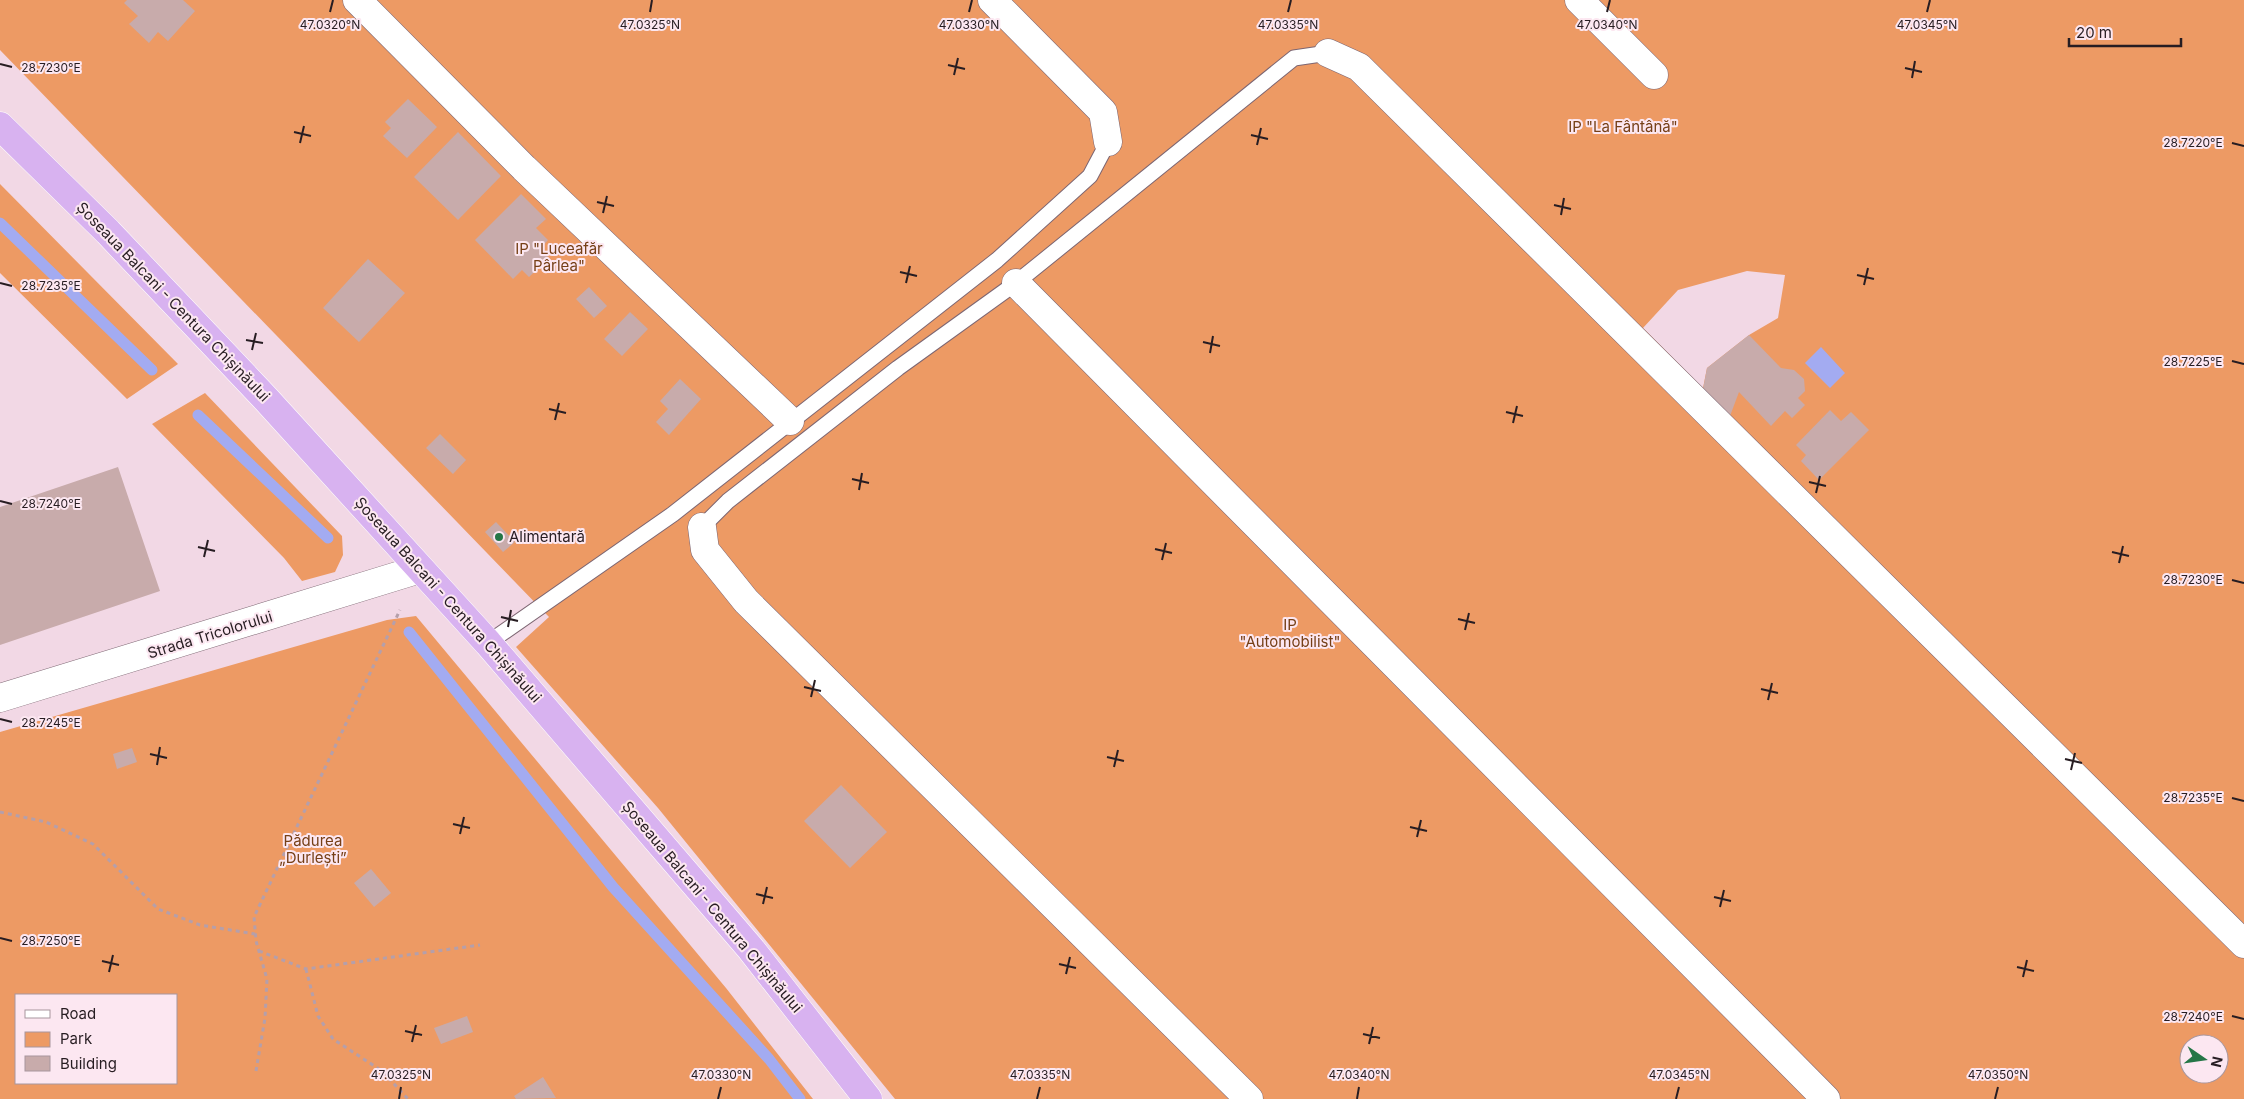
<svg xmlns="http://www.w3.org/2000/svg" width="2244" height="1099" viewBox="0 0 2244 1099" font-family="Inter,sans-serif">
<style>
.green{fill:#ed9a64;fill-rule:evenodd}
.water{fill:#a3abf1}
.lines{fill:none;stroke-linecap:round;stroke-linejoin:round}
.stream{stroke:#a3abf1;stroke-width:11}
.building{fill:#c8abab}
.lane-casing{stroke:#7d6672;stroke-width:17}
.street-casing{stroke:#7d6672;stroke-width:29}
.secondary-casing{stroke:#7d6672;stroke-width:29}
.highway-casing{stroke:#fff;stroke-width:29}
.path{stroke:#b59faa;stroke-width:3;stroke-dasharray:4 4;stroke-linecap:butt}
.lane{stroke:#fff;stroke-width:15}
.street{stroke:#fff;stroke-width:28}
.secondary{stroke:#fff;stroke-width:28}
.highway{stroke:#d8b2f0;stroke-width:28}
.ticks{fill:none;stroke:#271d22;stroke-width:2}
.poi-dot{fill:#257647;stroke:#fce7f1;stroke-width:2}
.labels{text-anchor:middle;stroke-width:4;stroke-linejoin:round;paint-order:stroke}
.park-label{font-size:15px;fill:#763f16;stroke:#fce7f1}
.street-label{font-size:15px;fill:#271d22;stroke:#fce7f1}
.poi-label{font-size:15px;fill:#271d22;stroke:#fce7f1;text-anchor:start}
.ticks-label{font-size:12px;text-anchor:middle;fill:#271d22;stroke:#fce7f1;stroke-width:4;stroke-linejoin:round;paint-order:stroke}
</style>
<rect width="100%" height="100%" fill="#f2d8e5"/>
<!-- green -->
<path class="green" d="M0 0H2244V1099H895L658 808 516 647 549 617 0 50ZM1747 271 1785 275 1778 318 1749 335 1707 368 1703 388 1643 328 1678 290ZM2189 1044H2219V1074H2189Z
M0 184 178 364 127 399 0 273Z
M205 393 342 536 343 555 335 572 302 581 284 558 152 424Z
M416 616 726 988 813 1099H0V732L387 620ZM16 995H176V1083H16Z"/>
<!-- water -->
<path class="water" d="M1821 347 1845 373 1830 388 1805 363Z"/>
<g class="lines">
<!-- stream -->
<path class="stream" d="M0 223 152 370
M198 415 328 538
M409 632 613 887 769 1059 800 1099"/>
</g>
<!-- building -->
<path class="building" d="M127 0H183L195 11 168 41 158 32 149 43 129 24 138 16 124 3Z
M408 99 437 127 407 158 383 136 391 128 385 122Z
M458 132 501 176 458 220 414 177Z
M521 194 546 219 536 228 548 240 540 249 549 258 529 277 522 270 513 279 475 240Z
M368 259 405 293 359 342 323 308Z
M589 287 607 306 594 318 576 299Z
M630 312 648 329 622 356 604 339Z
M1749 335 1781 368 1794 370 1804 379 1805 391 1798 398 1805 405 1792 418 1785 411 1771 426 1739 392 1730 416 1703 389 1707 368Z
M680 379 701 399 669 435 656 422 668 409 660 401Z
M1830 410 1841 421 1851 412 1869 430 1819 480 1801 461 1806 455 1796 445Z
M440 434 466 460 453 474 426 448Z
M118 467 160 591 0 645V507Z
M496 522 515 542 503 552 485 532Z
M132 748 137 762 117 769 113 754Z
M841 785 887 832 850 868 804 821Z
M371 869 391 893 374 907 354 883Z
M467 1016 473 1032 441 1044 434 1028Z
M543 1077 556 1098 516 1099 514 1096Z"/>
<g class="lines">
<!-- lane casing -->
<g class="lane-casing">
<path id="lane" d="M702 527 728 501 898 368 1016 283 1294 58 1328 53
M488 643 673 514 997 260 1090 176 1108 142"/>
</g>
<!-- street casing -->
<g class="street-casing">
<path id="street" d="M357 0 524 168 790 421
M992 0 1103 112 1108 142
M1579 0 1654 75
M1328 53 1359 67 2244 944
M1016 283 1826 1099
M702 527 705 550 746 601 1249 1099"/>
</g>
<!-- secondary casing -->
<g class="secondary-casing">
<path id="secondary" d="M0 698 420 569"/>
</g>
<!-- highway casing -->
<g class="highway-casing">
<path id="highway" d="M0 126 108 232 266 399 488 643 750 948 868 1099"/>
</g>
<!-- path -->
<path class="path" d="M0 812 46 822 93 844 158 909 200 925 255 934
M259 951 306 969 480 945
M306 969 318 1016 333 1039 382 1071 408 1099
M256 1071 265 1018 267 979 256 941 254 917 400 610"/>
<!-- lane -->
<use href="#lane" class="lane"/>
<!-- street -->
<use href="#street" class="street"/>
<!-- secondary -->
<use href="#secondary" class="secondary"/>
<!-- highway -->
<use href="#highway" class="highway"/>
</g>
<!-- ticks -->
<path class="ticks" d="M330 12 333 0M650 12 652 0M969 12 972 0M1288 12 1291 0M1607 12 1610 0M1927 12 1930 0M0 64 12 67M948 65 965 69M1905 68 1922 72M954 75 958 58M1912 78 1915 61M294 132 311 136M1251 135 1268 139M300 143 304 126M2232 143 2244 146M1257 145 1261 128M597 202 614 206M1554 205 1571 209M603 213 607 196M1561 215 1564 198M900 272 917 276M1857 275 1874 279M0 283 12 286M906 283 910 266M1864 285 1868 268M246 340 263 343M1203 342 1220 346M252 350 256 333M1210 353 1213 336M2232 361 2244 364M549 409 566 413M1506 412 1523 416M555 420 559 403M1513 423 1517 406M852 479 869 483M1809 482 1826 486M859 490 862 473M1816 493 1820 476M0 501 12 504M198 547 215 551M1155 549 1172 553M2112 552 2129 556M204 557 208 540M1162 560 1166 543M2119 563 2123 546M2232 580 2244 583M501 617 518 621M1458 619 1475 623M508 627 511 610M1465 630 1469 613M804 687 821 691M1761 689 1778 693M811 697 815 680M1768 700 1772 683M0 719 12 722M150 754 167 758M1107 757 1124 761M2065 759 2082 763M157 765 160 747M1114 767 1118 750M2071 770 2075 753M2232 798 2244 801M453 824 470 828M1410 827 1427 831M460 834 464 817M1417 837 1421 820M756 894 773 898M1714 897 1731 901M763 904 767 887M1720 907 1724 890M0 938 12 941M102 961 119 965M1059 964 1076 968M2017 967 2034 971M109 972 113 955M1066 974 1070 957M2023 977 2027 960M2232 1016 2244 1019M405 1031 422 1035M1363 1034 1380 1038M412 1042 416 1025M1369 1044 1373 1027M399 1099 401 1087M718 1099 721 1087M1037 1099 1040 1087M1357 1099 1359 1087M1676 1099 1679 1087M1995 1099 1998 1087"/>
<!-- markers -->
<circle class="poi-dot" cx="499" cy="537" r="5"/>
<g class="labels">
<!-- park labels -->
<g class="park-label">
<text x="1623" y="132">IP "La Fântână"</text>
<text x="559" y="254">IP "Luceafăr<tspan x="559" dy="17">Pârlea"</tspan></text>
<text x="1290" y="630">IP<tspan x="1290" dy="17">"Automobilist"</tspan></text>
<text x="313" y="846">Pădurea<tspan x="313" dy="17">„Durlești”</tspan></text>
</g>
<!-- street labels -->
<g class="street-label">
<text transform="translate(173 302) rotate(46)" y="5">Șoseaua Balcani - Centura Chișinăului</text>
<text transform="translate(448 600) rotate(48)" y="5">Șoseaua Balcani - Centura Chișinăului</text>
<text transform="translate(210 635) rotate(-17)" y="5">Strada Tricolorului</text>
<text transform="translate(712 907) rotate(50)" y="5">Șoseaua Balcani - Centura Chișinăului</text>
</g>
<!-- poi labels -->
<g class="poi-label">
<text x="509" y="542">Alimentară</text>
</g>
</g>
<g class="ticks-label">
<text x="330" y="29">47.0320°N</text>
<text x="650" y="29">47.0325°N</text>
<text x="969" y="29">47.0330°N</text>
<text x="1288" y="29">47.0335°N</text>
<text x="1607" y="29">47.0340°N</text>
<text x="1927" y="29">47.0345°N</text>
<text x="51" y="72">28.7230°E</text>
<text x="2193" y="147">28.7220°E</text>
<text x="51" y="290">28.7235°E</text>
<text x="2193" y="366">28.7225°E</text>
<text x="51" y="508">28.7240°E</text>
<text x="2193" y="584">28.7230°E</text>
<text x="51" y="727">28.7245°E</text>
<text x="2193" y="802">28.7235°E</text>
<text x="51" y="945">28.7250°E</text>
<text x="2193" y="1021">28.7240°E</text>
<text x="401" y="1079">47.0325°N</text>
<text x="721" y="1079">47.0330°N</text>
<text x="1040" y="1079">47.0335°N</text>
<text x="1359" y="1079">47.0340°N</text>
<text x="1679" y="1079">47.0345°N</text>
<text x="1998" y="1079">47.0350°N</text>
</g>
<!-- legend -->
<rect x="15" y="994" width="162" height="90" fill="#fce7f1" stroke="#a7969e"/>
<rect x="25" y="1010" width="25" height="8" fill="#ffffff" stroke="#a7969e"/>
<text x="60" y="1019" font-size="15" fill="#271d22">Road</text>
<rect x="25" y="1032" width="25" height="15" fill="#ed9a64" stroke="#a7969e"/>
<text x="60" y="1044" font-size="15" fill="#271d22">Park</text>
<rect x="25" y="1056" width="25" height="15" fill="#c8abab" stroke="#a7969e"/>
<text x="60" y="1069" font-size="15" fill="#271d22">Building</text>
<!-- north arrow -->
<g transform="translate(2204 1059) rotate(103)"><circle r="24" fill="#fce7f1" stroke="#a7969e"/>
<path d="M0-4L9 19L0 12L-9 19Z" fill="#257647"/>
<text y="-8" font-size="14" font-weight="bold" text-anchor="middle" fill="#271d22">N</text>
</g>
<!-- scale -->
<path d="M2069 38v8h112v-8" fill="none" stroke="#271d22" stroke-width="2.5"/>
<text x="2076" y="38" font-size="15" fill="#271d22" stroke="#fce7f1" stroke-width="4" paint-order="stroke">20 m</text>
</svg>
